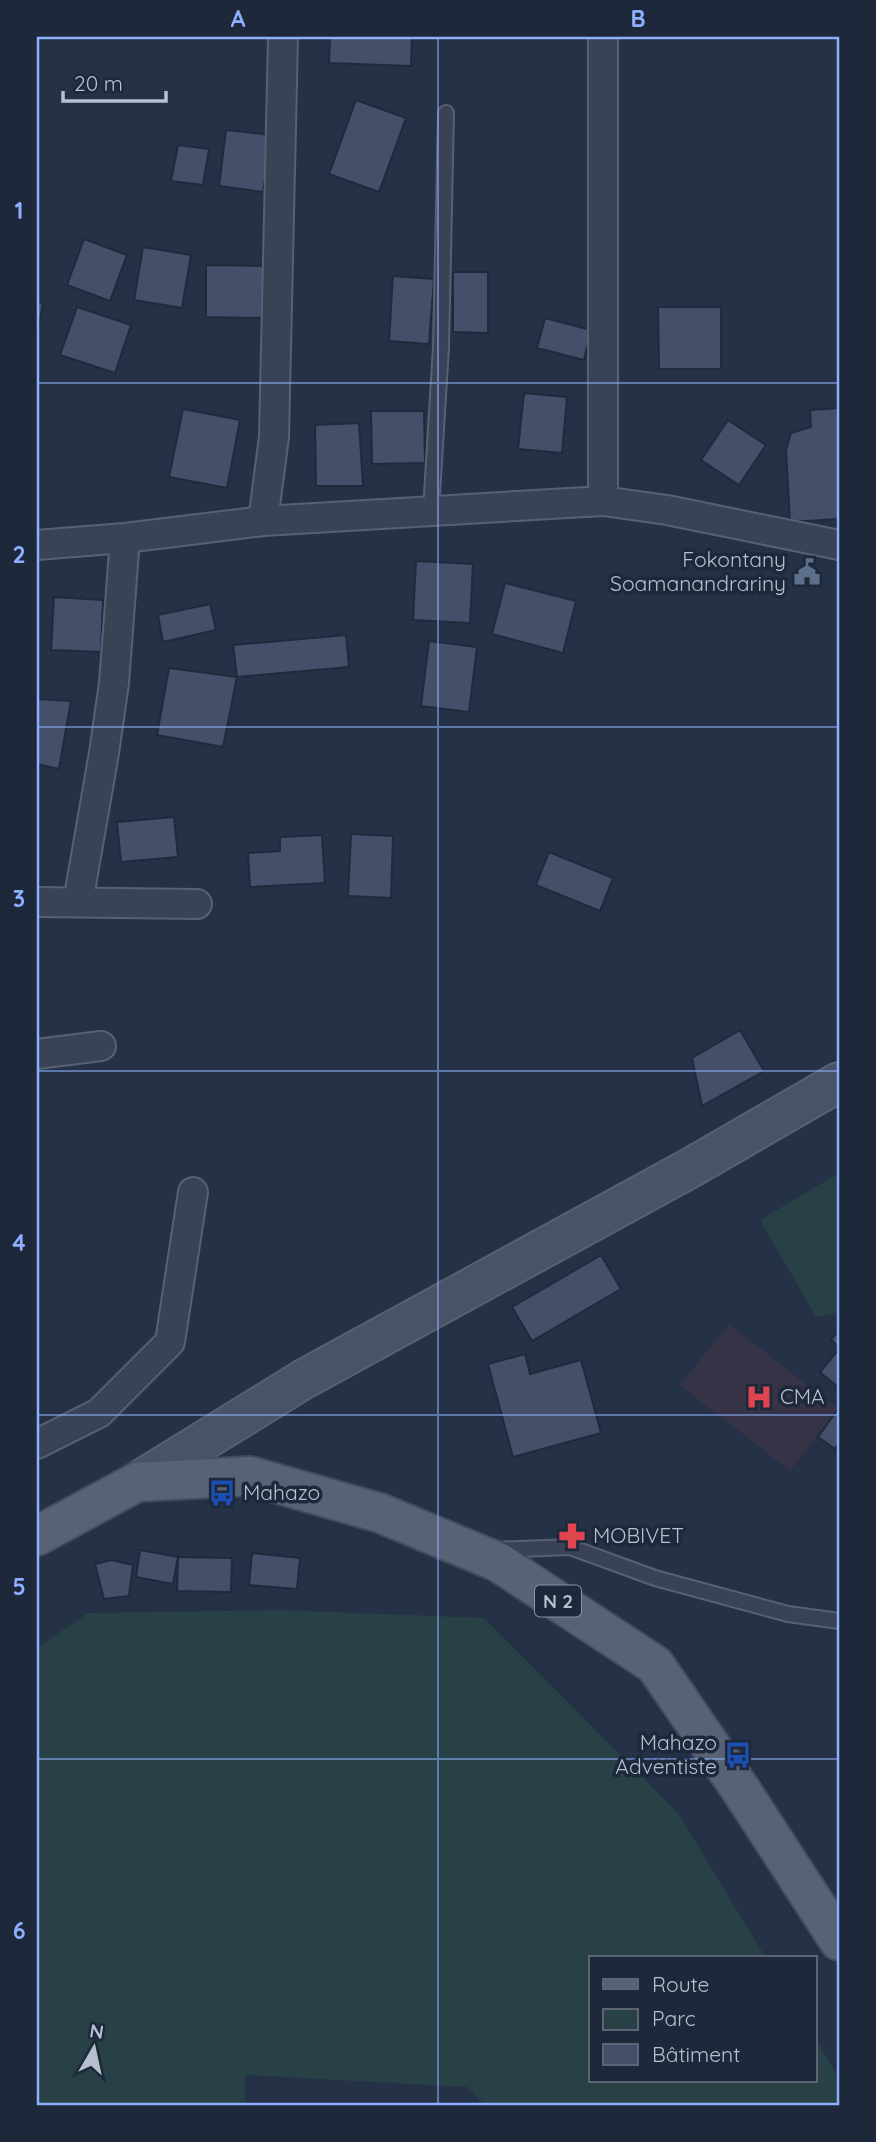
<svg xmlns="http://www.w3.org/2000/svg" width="876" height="2142" viewBox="0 0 876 2142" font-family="Quicksand,sans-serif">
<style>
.medical{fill:#373346}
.green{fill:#274147}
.building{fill:#445069;stroke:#202a3d;stroke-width:2}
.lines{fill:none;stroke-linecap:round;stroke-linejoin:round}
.lane-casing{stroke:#586173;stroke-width:18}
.street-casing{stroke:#586173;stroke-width:32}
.secondary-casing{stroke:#586173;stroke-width:42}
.primary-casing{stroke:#434c5f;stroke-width:42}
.lane{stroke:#3a4355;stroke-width:14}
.street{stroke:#3a4355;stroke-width:28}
.secondary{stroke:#485269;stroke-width:38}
.primary{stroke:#586275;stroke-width:38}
.grid{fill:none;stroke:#8cb0ff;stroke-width:2;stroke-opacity:0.55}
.labels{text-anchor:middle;stroke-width:7;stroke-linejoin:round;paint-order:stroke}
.shield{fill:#1e283b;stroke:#8a92a3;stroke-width:2}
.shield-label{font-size:19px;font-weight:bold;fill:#b8bfcf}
.poi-label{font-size:21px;fill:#b8bfcf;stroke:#1e283b;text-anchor:start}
.neatline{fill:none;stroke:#8cb0ff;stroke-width:2.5}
.grid-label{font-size:23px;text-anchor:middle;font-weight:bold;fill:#8cb0ff}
</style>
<rect width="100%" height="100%" fill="#253146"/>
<!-- medical -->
<path class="medical" d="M729 1324 838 1409 790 1471 680 1385Z"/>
<!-- green -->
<path class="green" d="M839 1173V1312L816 1317 760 1220Z
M283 1610 484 1618 678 1813 766 1958H591V2081H815V2038L839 2078V2105H485L468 2087 245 2075V2105H37V1648L88 1613Z"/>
<!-- building -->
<path class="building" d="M330 37H412L411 66 329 63Z
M356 100 406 118 379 192 329 174Z
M226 130 271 135 263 192 219 186Z
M178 145 209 149 203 185 171 181Z
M84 239 127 255 110 301 67 285Z
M143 247 191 255 182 308 134 300Z
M206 265 264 266 263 318 206 317Z
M453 272H488V333L453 332Z
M393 276 434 279 429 344 389 341Z
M37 302 43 303 37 338Z
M77 307 131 325 115 373 60 355Z
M658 307H721V369H659Z
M545 318 591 330 584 360 537 348Z
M524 393 567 397 562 453 518 449Z
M839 408V519L790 522 786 450 791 433 811 427 810 410Z
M183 409 240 420 227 488 169 477Z
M371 411H424L425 463 372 464Z
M728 420 766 445 739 485 701 460Z
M359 423 363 486H316L315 425Z
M416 561 473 564 470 623 413 620Z
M505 583 576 601 563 653 492 634Z
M54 597 103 600 101 652 51 650Z
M210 604 216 630 163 642 158 615Z
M346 635 349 667 237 677 233 645Z
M429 641 477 647 469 712 421 706Z
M169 668 237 677 223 747 157 735Z
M37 699 71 701 59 769 37 764Z
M174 817 178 857 121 862 117 822Z
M351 834 393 836 391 898 348 896Z
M322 835 325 883 250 887 248 853 280 851V837Z
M549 852 613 878 600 911 536 885Z
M740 1030 764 1071 702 1106 692 1058Z
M601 1255 621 1289 532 1341 512 1307Z
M839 1330V1347L831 1340Z
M839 1349V1388L820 1372Z
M525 1354 530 1374 581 1360 601 1433 513 1457 488 1364Z
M838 1409 839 1443 835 1449 818 1437Z
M140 1550 178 1557 173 1584 136 1577Z
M252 1553 300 1558 297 1589 249 1585Z
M178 1557 232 1558 231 1592 177 1591Z
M111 1560 133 1565 129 1596 104 1599 95 1564Z"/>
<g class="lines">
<!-- lane casing -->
<g class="lane-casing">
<path id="lane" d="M431 511 441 347 446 113
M494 1550 570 1547 655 1578 788 1614 839 1621"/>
</g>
<!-- street casing -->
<g class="street-casing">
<path id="street" d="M603 501V37
M263 521 274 437 283 37
M37 545 125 538 263 521 603 501 667 510 839 545
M37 902 197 904
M78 902 104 753 114 683 125 538
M37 1054 101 1046
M37 1444 99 1413 170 1342 193 1192"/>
</g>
<!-- secondary casing -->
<g class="secondary-casing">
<path id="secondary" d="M137 1482 304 1379 692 1167 839 1082"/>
</g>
<!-- primary casing -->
<g class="primary-casing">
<path id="primary" d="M37 1536 137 1482 250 1476 380 1513 498 1562 655 1665 741 1790 839 1941"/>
</g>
<!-- lane -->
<use href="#lane" class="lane"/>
<!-- street -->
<use href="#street" class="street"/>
<!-- secondary -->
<use href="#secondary" class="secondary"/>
<!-- primary -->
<use href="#primary" class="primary"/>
</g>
<!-- grid -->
<path class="grid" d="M438 37V2105M37 383H839M37 727H839M37 1071H839M37 1415H839M37 1759H839"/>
<!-- icons -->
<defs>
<g id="civic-bare" transform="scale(2.1)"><path d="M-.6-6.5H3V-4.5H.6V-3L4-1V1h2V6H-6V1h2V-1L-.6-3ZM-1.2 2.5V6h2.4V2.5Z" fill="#5c6f8a" stroke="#1e283b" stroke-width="2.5" paint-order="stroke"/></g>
<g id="hospital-bare" transform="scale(2.1)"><path d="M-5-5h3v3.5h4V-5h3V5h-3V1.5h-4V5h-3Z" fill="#e0444e" stroke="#1e283b" stroke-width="2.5" paint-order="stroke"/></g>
<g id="bus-bare" transform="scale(2.1)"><path d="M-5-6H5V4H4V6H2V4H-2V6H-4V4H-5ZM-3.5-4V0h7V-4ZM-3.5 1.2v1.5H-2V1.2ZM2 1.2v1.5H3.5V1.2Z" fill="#1a4fb4" stroke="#1e283b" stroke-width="2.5" paint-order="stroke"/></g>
<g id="pharmacy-bare" transform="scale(2.1)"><path d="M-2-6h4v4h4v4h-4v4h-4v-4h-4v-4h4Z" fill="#e0444e" stroke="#1e283b" stroke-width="2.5" paint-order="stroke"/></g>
</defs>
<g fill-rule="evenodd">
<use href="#civic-bare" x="807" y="572"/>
<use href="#hospital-bare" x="759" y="1397"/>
<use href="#bus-bare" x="222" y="1493"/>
<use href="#pharmacy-bare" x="572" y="1536"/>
<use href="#bus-bare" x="738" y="1755"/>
</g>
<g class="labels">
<!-- shield labels -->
<rect class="shield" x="535" y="1585.5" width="46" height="31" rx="5"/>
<g class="shield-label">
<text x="558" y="1608">N 2</text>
</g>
<!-- poi labels -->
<g class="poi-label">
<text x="786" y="567" text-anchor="end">Fokontany<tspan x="786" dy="24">Soamanandrariny</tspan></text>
<text x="780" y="1404">CMA</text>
<text x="243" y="1500">Mahazo</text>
<text x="593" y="1543">MOBIVET</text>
<text x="717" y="1750" text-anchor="end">Mahazo<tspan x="717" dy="24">Adventiste</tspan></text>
</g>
</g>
<!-- border -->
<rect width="876" height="2142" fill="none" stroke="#1e283b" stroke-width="77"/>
<!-- legend -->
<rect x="589" y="1956" width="228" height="126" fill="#1e283b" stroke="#5c6476" stroke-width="2"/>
<rect x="603" y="1979" width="35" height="10" fill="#586275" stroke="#5c6476" stroke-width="2"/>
<text x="652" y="1992" font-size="21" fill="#b8bfcf">Route</text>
<rect x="603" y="2009" width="35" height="21" fill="#274147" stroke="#5c6476" stroke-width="2"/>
<text x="652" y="2026" font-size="21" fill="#b8bfcf">Parc</text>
<rect x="603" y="2044" width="35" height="21" fill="#445069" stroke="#5c6476" stroke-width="2"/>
<text x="652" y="2062" font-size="21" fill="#b8bfcf">Bâtiment</text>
<!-- north arrow -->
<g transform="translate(94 2048) rotate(9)" stroke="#1e283b" stroke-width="5" paint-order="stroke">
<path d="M0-5L12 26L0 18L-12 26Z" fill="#b8bfcf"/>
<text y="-10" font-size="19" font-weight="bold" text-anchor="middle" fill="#b8bfcf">N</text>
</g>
<!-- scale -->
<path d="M63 91v10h103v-10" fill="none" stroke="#b8bfcf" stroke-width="3.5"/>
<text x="74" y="91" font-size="21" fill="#b8bfcf" stroke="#1e283b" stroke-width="5" paint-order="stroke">20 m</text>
<rect x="38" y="38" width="800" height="2066" class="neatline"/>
<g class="grid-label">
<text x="238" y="27">A</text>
<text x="638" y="27">B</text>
<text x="19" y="219">1</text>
<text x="19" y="563">2</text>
<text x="19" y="907">3</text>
<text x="19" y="1251">4</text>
<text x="19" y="1595">5</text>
<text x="19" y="1939">6</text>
</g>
</svg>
